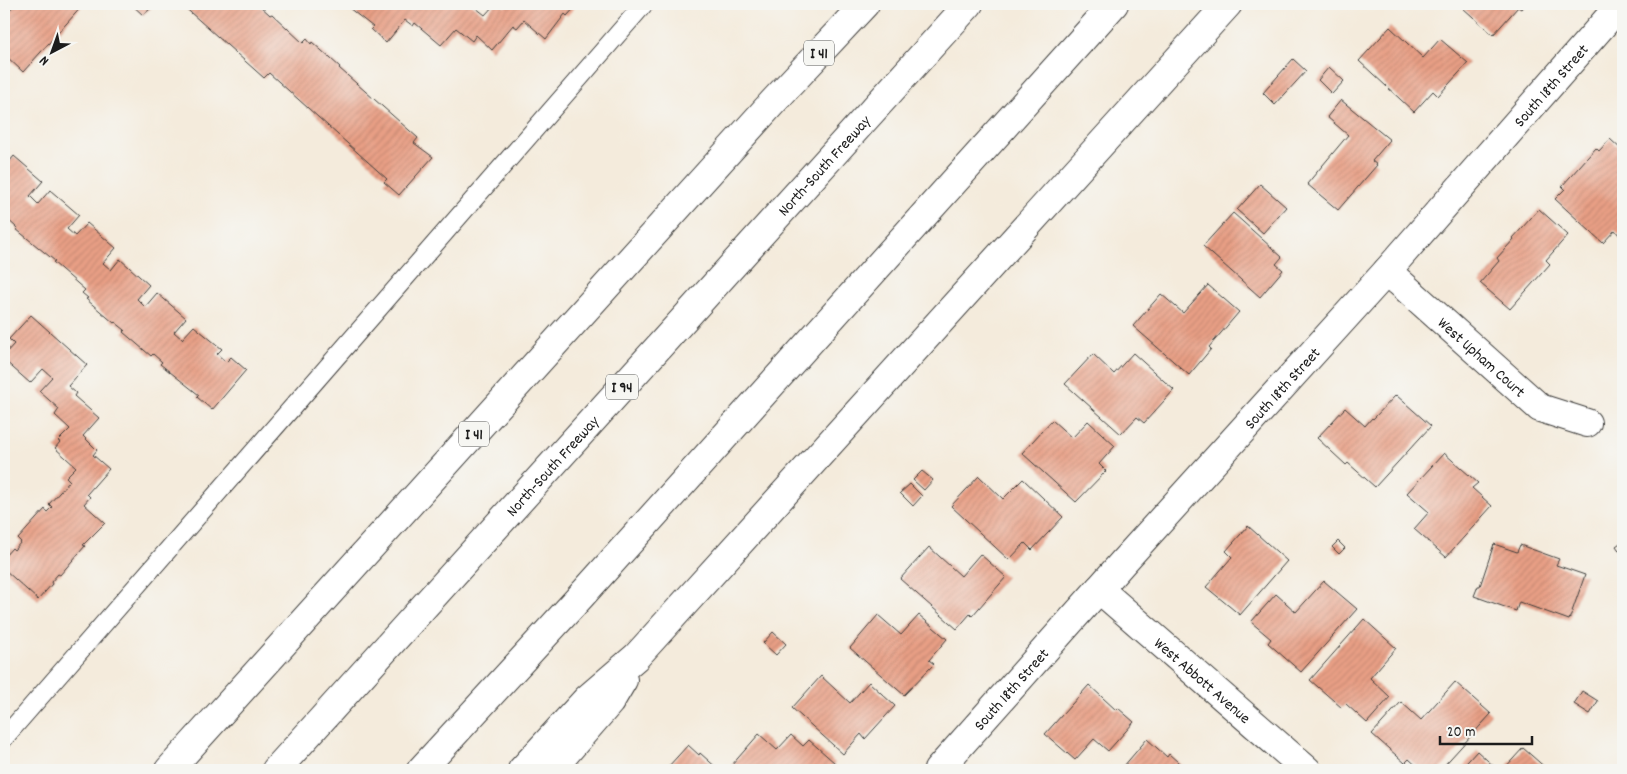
<svg xmlns="http://www.w3.org/2000/svg" width="1627" height="774" viewBox="0 0 1627 774" font-family="Dekko,sans-serif">
<style>
.building{fill:url(#building-hatch)}
.lines{fill:none;stroke-linecap:round;stroke-linejoin:round}
.lane-casing{stroke:#3c3b39;stroke-width:20}
.street-casing{stroke:#3c3b39;stroke-width:30}
.highway-casing{stroke:#3c3b39;stroke-width:30}
.lane{stroke:#fff;stroke-width:18}
.street{stroke:#fff;stroke-width:28}
.highway{stroke:#fff;stroke-width:28}
.labels{text-anchor:middle;stroke-width:4.5;stroke-linejoin:round;paint-order:stroke}
.shield{fill:#f6f6f2;stroke:#5d5d5c;stroke-width:1}
.shield-label{font-size:15px;font-weight:bold;fill:#1c1c1c}
.street-label{font-size:16px;fill:#1c1c1c;stroke:#f6f6f2}
</style>
<defs>
<pattern id="building-hatch" width="6" height="6" patternUnits="userSpaceOnUse" patternTransform="scale(1.25)"><rect width="6" height="6" fill="#e89f85"/><path d="M-1 1l2-2M0 6l6-6M5 7l2-2" fill="none" stroke="#c68872"/></pattern>
</defs>
<rect width="100%" height="100%" fill="#f6f6f2"/>
<filter id="ink" filterUnits="userSpaceOnUse"><feTurbulence type="fractalNoise" baseFrequency=".02" numOctaves="2"/><feDisplacementMap in="SourceGraphic" scale="10" xChannelSelector="R" yChannelSelector="G"/><feConvolveMatrix kernelMatrix="1 2 1 2 8 2 1 2 1" color-interpolation-filters="sRGB"/></filter>
<filter id="wash" filterUnits="userSpaceOnUse"><feTurbulence type="fractalNoise" baseFrequency=".0096" numOctaves="4" result="noise"/><feDisplacementMap in="SourceGraphic" scale="20" xChannelSelector="R" yChannelSelector="G"/><feGaussianBlur stdDeviation="1.12" result="paint"/><feColorMatrix in="noise" values="0 0 0 0 0 0 0 0 0 0 0 0 0 0 0 0 0 1.4 0 .05"/><feComposite in="paint" operator="in"/></filter>
<g filter="url(#wash)">
<rect width="100%" height="100%" fill="#f4ebdc"/>
<g id="blocks">
<!-- building -->
<path class="building" d="M15 4H84L23 72 4 54V20L8 15 6 14Z
M131 4H156L143 15Z
M181 4H258L270 15 272 14 303 43 307 39 311 44 312 42 340 67 339 68 418 138 414 143 433 157 399 195 384 182 387 179 269 73 264 78Z
M344 4H422L427 8 430 4H471L485 15 495 4H501L505 7 507 4H578L567 16 565 14 546 39 524 20 517 28 513 25 492 50 476 35 472 41 456 28 441 45 415 23 413 26 405 20 386 43 371 29 373 27Z
M1466 4H1525L1521 9 1518 7 1493 35 1463 8Z
M1390 27 1423 58 1440 39 1468 63 1438 96 1433 91 1414 112 1359 61Z
M1293 59 1306 71 1275 105 1263 93Z
M1329 67 1344 81 1332 94 1318 80Z
M1341 100 1390 140 1372 161 1377 165 1338 210 1307 184 1348 135 1327 117Z
M1610 139 1623 151V231L1619 235 1615 230 1603 243 1555 199 1565 189 1562 186 1596 148 1599 151Z
M14 156 43 181 30 196 38 204 50 190 79 215 67 229 75 236 87 223 116 248 103 263 111 270 120 259 149 285 137 299 145 307 157 293 186 318 174 332 182 339 194 326 222 349 217 354 226 362 231 357 246 370 212 410 197 397 199 395 160 364 162 362 153 354 151 356 123 332 125 330 115 322 114 323 86 299 88 298 82 293 85 290 53 262 55 261 16 229 17 228 4 216V168Z
M1260 184 1286 207 1263 233 1237 210Z
M1539 209 1568 235 1546 260 1550 264 1510 309 1480 283 1499 261 1497 258 1514 239 1513 238Z
M1233 213 1282 257 1276 264 1283 270 1260 297 1203 246Z
M1208 285 1239 312 1209 347 1211 349 1189 375 1133 326 1161 294 1183 313Z
M31 315 87 365 68 386 76 393 74 396 99 418 83 436 97 450 93 455 109 469 87 494 90 497 84 504 105 523 83 545 85 546 60 575 58 574 51 582 52 584 38 600 4 569V557L12 548 14 550 21 542 18 539 45 509 47 512 52 507 49 504 70 481 66 477 76 467 55 448 60 442 58 441 70 429 55 415 59 409 39 391 52 377 43 369 30 383 4 360V355L14 344 9 339Z
M1133 353 1174 390 1144 423 1137 417 1121 434 1065 384 1093 354 1114 374Z
M1396 395 1431 426 1375 487 1348 463 1346 465 1317 438 1345 408 1365 426 1372 418 1373 419Z
M1052 420 1072 438 1088 421 1115 446 1099 464 1106 471 1076 502 1022 453Z
M1444 453 1478 483 1472 488 1492 506 1446 557 1414 529 1429 512 1407 493Z
M922 471 933 480 924 490 913 480Z
M979 476 1003 499 1023 479 1063 517 1032 550 1025 543 1009 560 951 506Z
M910 484 922 496 913 506 900 493Z
M1248 526 1287 561 1240 615 1206 587 1232 557 1226 551Z
M1338 541 1345 548 1339 554 1332 547Z
M1623 541V556L1616 546Z
M1494 544 1517 552 1520 545 1559 559 1556 565 1585 575 1569 620 1519 602 1516 611 1474 596 1478 586H1480Z
M929 547 961 576 980 554 1006 577 972 616 970 614 957 629 900 579Z
M1324 581 1357 609 1301 672 1268 643 1271 639 1251 622 1276 594 1296 612Z
M878 615 901 635 919 615 947 639 929 660 934 664 904 695 850 648Z
M1364 619 1396 648 1370 678 1390 697 1367 723 1346 704 1342 708 1310 680Z
M773 632 786 644 776 655 763 643Z
M821 676 850 703 869 682 895 706 865 739 861 734 843 754 792 708Z
M1455 682 1491 714 1440 770H1421L1409 759 1405 763 1372 734 1401 702 1421 720Z
M1089 685 1116 710 1118 708 1134 722 1108 751 1094 739 1075 760 1045 734Z
M1582 691 1598 701 1590 714 1574 704Z
M759 734 777 750 791 735 803 746 809 740 835 763 829 770H735L731 766Z
M1147 739 1167 757 1169 754 1187 770H1127L1123 767Z
M688 745 699 755 700 753 719 770H669L667 768Z
M1523 748 1548 770H1503Z
M1477 751 1498 770H1460Z"/>
</g>
</g>
<g filter="url(#ink)">
<use href="#blocks" fill-opacity="0" stroke="#3c3b39" stroke-width="1"/>
<g class="lines">
<!-- lane casing -->
<g class="lane-casing">
<path id="lane" d="M4 738 644 4"/>
</g>
<!-- street casing -->
<g class="street-casing">
<g id="street">
<path id="s1" d="M1387 271 1540 408 1587 423"/>
<path id="s2" d="M1099 589 1307 770"/>
<path id="s3" d="M938 770 1124 561 1387 271 1621 4"/>
</g>
</g>
<!-- highway casing -->
<g class="highway-casing">
<g id="highway">
<path d="M169 770 773 102 865 4"/>
<path id="s4" d="M276 770 969 4"/>
<path d="M421 770 581 596 1114 4"/>
<path d="M522 770 587 699 636 657 1228 4"/>
<path d="M551 770 610 702 623 680"/>
</g>
</g>
<!-- lane -->
<use href="#lane" class="lane"/>
<!-- street -->
<use href="#street" class="street"/>
<!-- highway -->
<use href="#highway" class="highway"/>
</g>
</g>
<g class="labels">
<!-- shield labels -->
<g class="shield">
<rect x="804" y="40.5" width="30" height="25" rx="4"/>
<rect x="606" y="374.5" width="32" height="25" rx="4"/>
<rect x="459" y="421.5" width="30" height="25" rx="4"/>
</g>
<g class="shield-label">
<text x="819" y="58">I 41</text>
<text x="622" y="392">I 94</text>
<text x="474" y="439">I 41</text>
</g>
<!-- street labels -->
<g class="street-label">
<text dy="6" stroke="none"><textPath href="#s3" startOffset="919">South 18th Street</textPath></text>
<text dy="6" stroke="none"><textPath href="#s4" startOffset="816">North-South Freeway</textPath></text>
<text dy="6" stroke="none"><textPath href="#s1" startOffset="128">West Upham Court</textPath></text>
<text dy="6" stroke="none"><textPath href="#s3" startOffset="514">South 18th Street</textPath></text>
<text dy="6" stroke="none"><textPath href="#s4" startOffset="411">North-South Freeway</textPath></text>
<text dy="6" stroke="none"><textPath href="#s2" startOffset="138">West Abbott Avenue</textPath></text>
<text dy="6" stroke="none"><textPath href="#s3" startOffset="109">South 18th Street</textPath></text>
</g>
</g>
<!-- margin -->
<rect width="1627" height="774" fill="none" stroke="#f6f6f2" stroke-width="20"/>
<!-- north arrow -->
<g transform="translate(52 52) rotate(221)" stroke="#f6f6f2" stroke-width="4" paint-order="stroke">
<path d="M0-4L9 19L0 12L-9 19Z" fill="#1c1c1c"/>
<text y="-8" font-size="14" font-weight="bold" text-anchor="middle" fill="#1c1c1c">N</text>
</g>
<!-- scale -->
<path d="M1440 736v8h92v-8" fill="none" stroke="#1c1c1c" stroke-width="2.5"/>
<text x="1447" y="736" font-size="15" fill="#1c1c1c" stroke="#f6f6f2" stroke-width="4" paint-order="stroke">20 m</text>
</svg>
